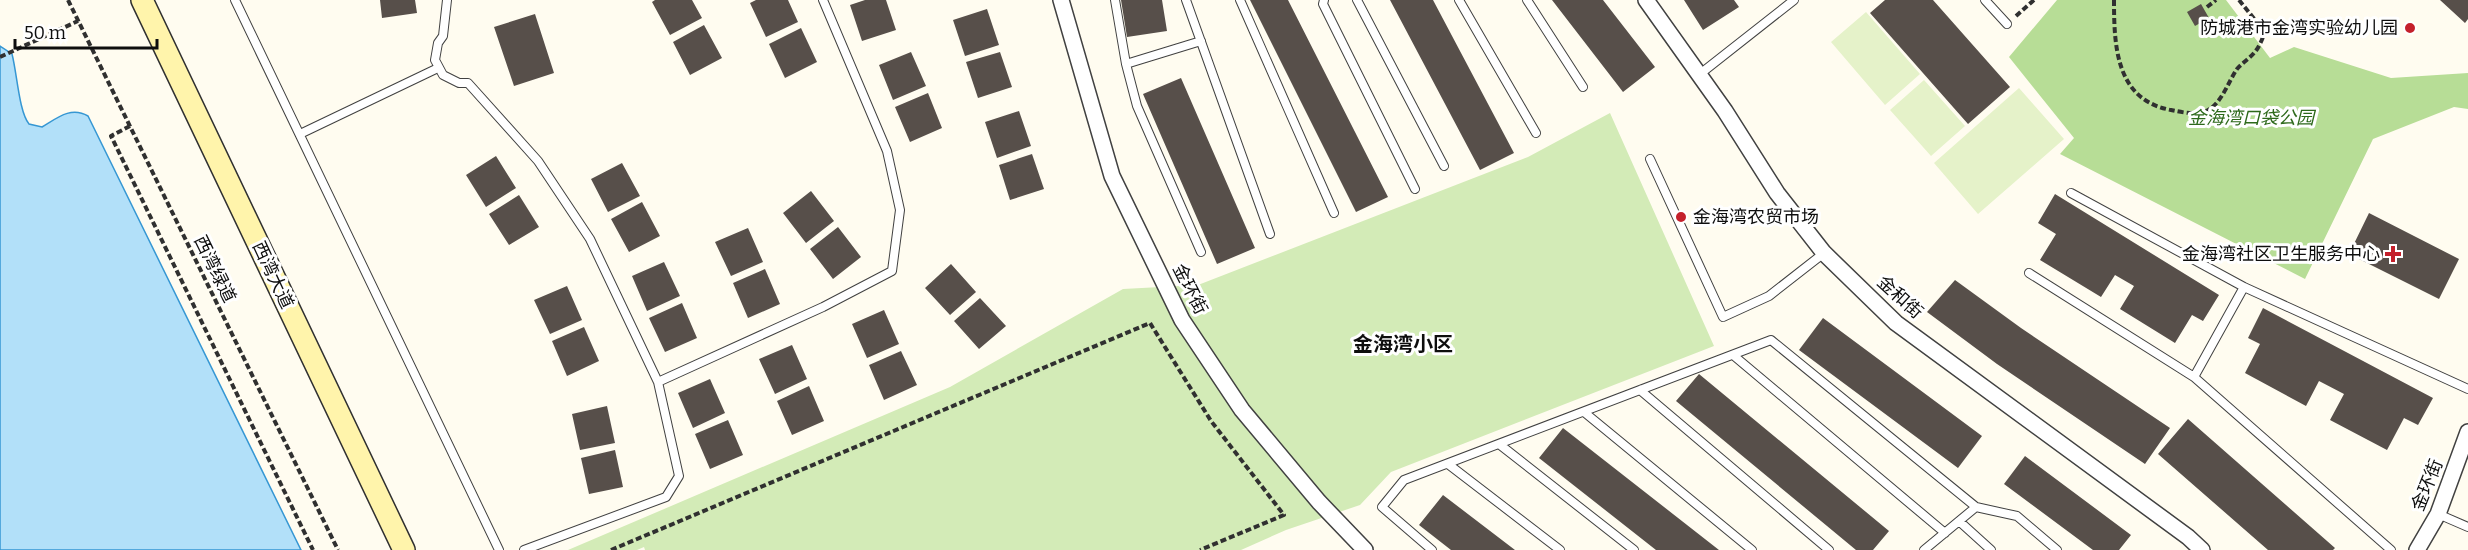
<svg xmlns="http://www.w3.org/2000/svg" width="2468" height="550" viewBox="0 0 2468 550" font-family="Bitter,'Noto Sans SC',serif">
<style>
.green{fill:#d3ebb7}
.forest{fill:#b7dd96}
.pitch{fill:#e5f2c9}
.water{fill:#b2e0f9;stroke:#3697d3;stroke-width:1.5}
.building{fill:#574f4a}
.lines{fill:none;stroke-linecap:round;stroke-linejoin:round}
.service-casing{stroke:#414141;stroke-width:10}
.minor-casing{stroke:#414141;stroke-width:18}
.secondary-casing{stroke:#303030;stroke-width:24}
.path{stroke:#303030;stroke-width:4;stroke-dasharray:6 3;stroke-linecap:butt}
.service{stroke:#fff;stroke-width:8}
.minor{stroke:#fff;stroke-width:15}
.secondary{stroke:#fff4ab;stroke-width:21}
.poi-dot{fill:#c4202b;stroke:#fff;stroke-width:2}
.labels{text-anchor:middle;stroke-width:6;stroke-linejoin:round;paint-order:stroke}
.poi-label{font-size:18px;fill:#0e0e0e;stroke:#fff;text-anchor:end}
.park-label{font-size:18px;font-style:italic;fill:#2d691b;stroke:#fff}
.street-label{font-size:18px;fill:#0e0e0e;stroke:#fff}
.neighbourhood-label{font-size:20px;font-weight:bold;fill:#0e0e0e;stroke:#fff}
</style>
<rect width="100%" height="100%" fill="#fffcf0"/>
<!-- green -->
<path class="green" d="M1610 113 1714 346 1391 472 1360 505 1286 530 1241 550H645L644 547 637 550H568L950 387 1123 289 1198 285 1528 157Z"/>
<!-- forest -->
<path class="forest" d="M2057 0H2226L2270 58 2294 47 2391 78 2468 73V109L2454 107 2373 139 2305 279 2060 154 2074 138 2009 57Z"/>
<!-- pitch -->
<path class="pitch" d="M1866 12 1920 74 1885 105 1831 42Z
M1924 80 1965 126 1931 156 1890 110Z
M2019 88 2064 139 1978 214 1934 163Z"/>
<!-- water -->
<path class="water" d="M0 46 12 54C17 73 19 112 29 124L42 127C57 118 71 106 88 116L301 550H0Z"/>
<!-- building -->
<path class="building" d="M380 0H415L417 13 382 18Z
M655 0H692L702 18 670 35 652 2Z
M756 0H788L798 22 766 37 750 3Z
M865 0H886L896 30 862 41 850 5Z
M1121 0H1162L1167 31 1127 37Z
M1250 0H1288L1388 197 1356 212Z
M1390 0H1433L1514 153 1480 170Z
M1552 0H1603L1655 67 1623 92Z
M1684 0H1734L1739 7 1703 30Z
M1885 0H1933L2010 87 1968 124 1870 13Z
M2440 0H2468V19L2465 23Z
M2201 4 2209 18 2195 26 2187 12Z
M987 9 999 45 965 56 953 20Z
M535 14 554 73 514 86 494 27Z
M704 25 722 58 690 75 673 42Z
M801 28 817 62 785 78 769 44Z
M911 52 926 86 893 100 879 65Z
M1000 52 1012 87 978 98 966 62Z
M1181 78 1255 248 1217 264 1143 94Z
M928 93 942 128 910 142 895 107Z
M1019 111 1031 146 997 158 985 122Z
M1032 154 1044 189 1010 200 999 165Z
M496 156 516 188 486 207 466 175Z
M622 163 640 196 608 212 591 179Z
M811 191 834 221 806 243 783 213Z
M2055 194 2219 295 2203 321 2192 315 2175 343 2120 309 2134 286 2115 275 2101 297 2040 260 2056 234 2038 223Z
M519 195 539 227 509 245 489 214Z
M642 202 660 236 629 252 611 219Z
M2369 213 2459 259 2439 299 2349 254Z
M838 227 861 257 833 279 810 249Z
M748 228 763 262 731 276 715 242Z
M664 262 680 296 647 311 632 276Z
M951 264 976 292 950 315 925 288Z
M765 269 780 304 748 318 733 283Z
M1955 280 2021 328 2170 428 2145 464 1997 364 1927 312Z
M567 286 582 320 550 334 534 300Z
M980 298 1006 326 979 349 954 321Z
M682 303 697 338 665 352 649 318Z
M2263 308 2433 398 2418 425 2404 418 2387 450 2330 420 2344 394 2319 381 2306 406 2245 373 2260 344 2248 338Z
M884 310 899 344 867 358 852 324Z
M1823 318 1982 436 1958 468 1799 350Z
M584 327 599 361 567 376 552 341Z
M792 345 807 379 775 394 759 359Z
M901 351 917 385 884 400 869 365Z
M1699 374 1889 531 1873 550H1856L1676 401Z
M710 379 725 413 693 428 678 393Z
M809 386 824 421 792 435 777 401Z
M607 406 615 443 580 450 572 414Z
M2188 419 2335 548 2333 550H2268L2158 454Z
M728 420 743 455 710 469 695 434Z
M1563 428 1719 550H1656L1539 458Z
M615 450 623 487 589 494 581 458Z
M2025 456 2131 535 2119 550H2093L2004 484Z
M1443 495 1515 550H1451L1419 525Z"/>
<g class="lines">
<!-- service casing -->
<g class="service-casing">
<path id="service" d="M235 0 499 550
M447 0 443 36 438 43 435 60 443 75 459 83H468L538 161 590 239 658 382 679 476 666 497 524 550
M1115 0 1126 64 1137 106 1201 252
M1186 0 1270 234
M1240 0 1334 213
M1324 0 1323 4 1415 189
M1357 0 1444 166
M1459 0 1536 133
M1527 0 1583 87
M1985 0 2007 24
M1126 64 1201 41
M1700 74 1794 0
M300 134 438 68
M1650 159 1723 317 1769 296 1824 253
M2071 193 2244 287 2468 389
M2029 273 2194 377 2391 550
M1733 355 1945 533
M2194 377 2244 287
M658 382 823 307 892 271 900 210 887 151 823 0
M1640 390 1829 550
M1584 412 1752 550
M1499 444 1634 550
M1448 464 1560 550
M2438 514 2468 527
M1959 521 1991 550
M1432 550 1382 507 1404 480 1771 340 1976 507
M1924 550 1976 507 2017 516 2057 550"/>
</g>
<!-- minor casing -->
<g class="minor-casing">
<path id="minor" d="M1061 0 1112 176 1182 320 1242 410 1319 502 1365 550
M1646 0 1725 111 1777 193 1824 253 1896 323 2188 537 2202 550
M2417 550 2438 514 2468 432"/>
</g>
<!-- secondary casing -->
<g class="secondary-casing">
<path id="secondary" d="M142 0 404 550"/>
</g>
<!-- path -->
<path class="path" d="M68 0 338 550
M2114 0C2114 47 2116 100 2171 110 2181 112 2194 115 2204 112 2221 106 2228 82 2237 69 2242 63 2249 59 2254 53 2258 49 2261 42 2263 37L2256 21 2239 0
M2207 7 2216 0
M2016 16 2034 0
M0 57 78 21
M130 126 111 136 313 550
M611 550 1150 323 1211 421 1284 515 1200 550"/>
<!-- service -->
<use href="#service" class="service"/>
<!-- minor -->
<use href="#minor" class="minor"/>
<!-- secondary -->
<use href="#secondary" class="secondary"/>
</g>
<!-- markers -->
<g class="poi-dot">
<circle cx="2410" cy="28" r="6"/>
<circle cx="1681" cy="217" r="6"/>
<path d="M2390 245h6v6h6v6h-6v6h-6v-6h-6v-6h6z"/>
</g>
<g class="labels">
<!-- poi labels -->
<g class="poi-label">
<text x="2398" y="34">防城港市金湾实验幼儿园</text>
<text x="1693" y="223" text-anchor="start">金海湾农贸市场</text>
<text x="2380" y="260">金海湾社区卫生服务中心</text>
</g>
<!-- park labels -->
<g class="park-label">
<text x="2251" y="124">金海湾口袋公园</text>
</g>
<!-- street labels -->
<g class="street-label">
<text transform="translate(215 269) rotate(64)" y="6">西湾绿道</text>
<text transform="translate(273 275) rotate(65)" y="6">西湾大道</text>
<text transform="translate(1190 289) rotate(63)" y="6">金环街</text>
<text transform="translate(1900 297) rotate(42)" y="6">金和街</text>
<text transform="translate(2427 485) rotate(-68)" y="6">金环街</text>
</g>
<!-- neighbourhood labels -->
<g class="neighbourhood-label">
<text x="1403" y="351">金海湾小区</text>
</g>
</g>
<!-- scale -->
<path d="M15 39v9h142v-9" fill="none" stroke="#0e0e0e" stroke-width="3"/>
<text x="24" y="39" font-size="18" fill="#0e0e0e" stroke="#ffffff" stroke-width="4.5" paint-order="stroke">50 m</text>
</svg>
